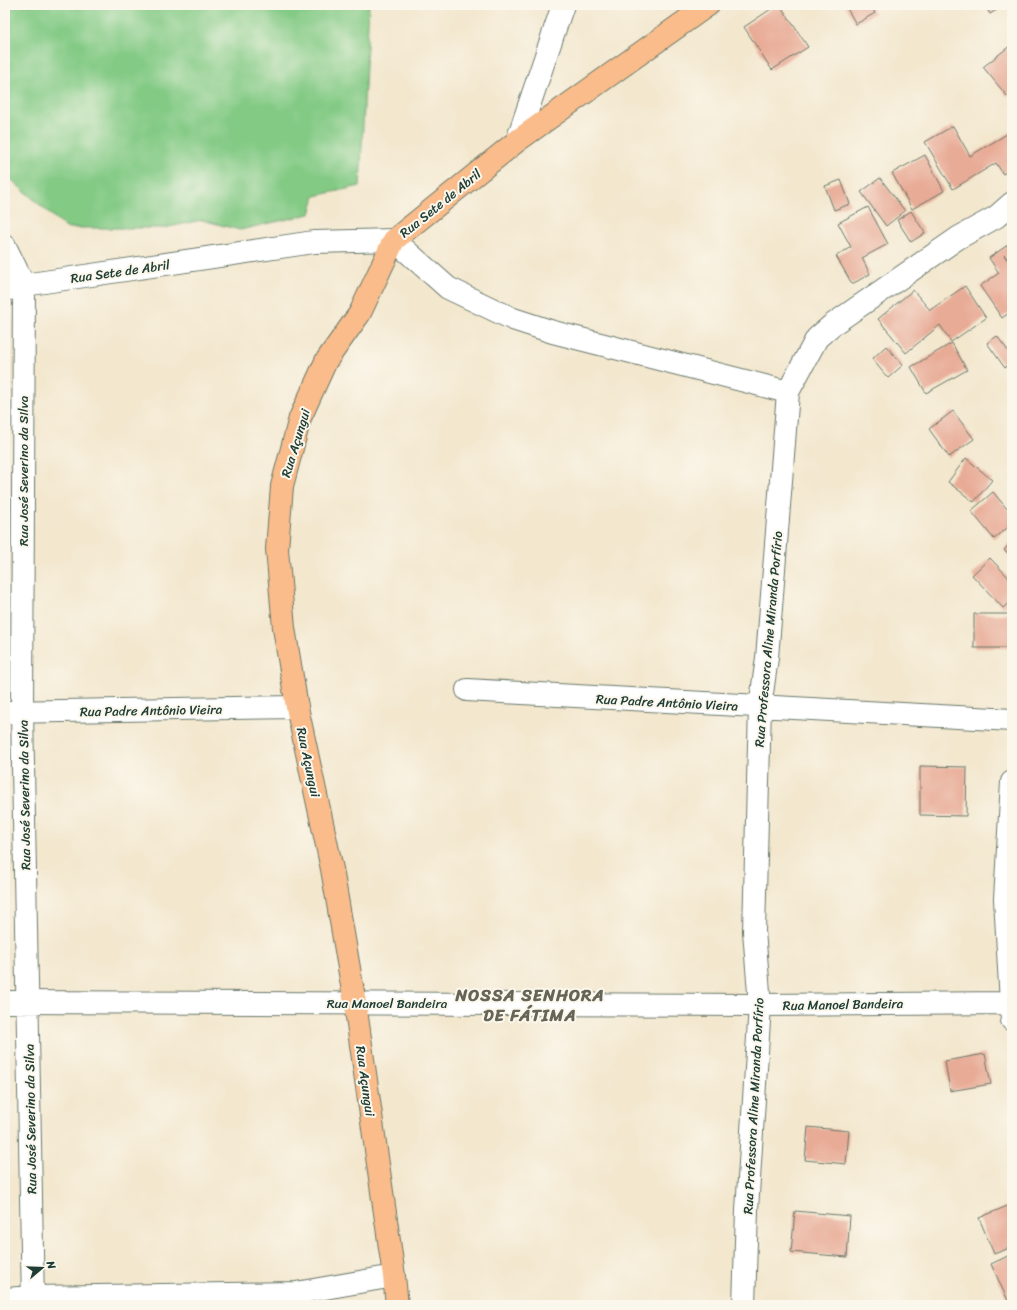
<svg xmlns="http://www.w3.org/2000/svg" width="1017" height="1310" viewBox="0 0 1017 1310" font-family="Sriracha,sans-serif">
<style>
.green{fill:#83ca85;stroke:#51845c}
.building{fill:#e8ab96}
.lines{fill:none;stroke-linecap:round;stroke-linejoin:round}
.minor-casing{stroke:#69786a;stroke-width:24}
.major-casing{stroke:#69786a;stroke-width:24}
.minor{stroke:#fff;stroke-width:22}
.major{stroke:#f9bc8a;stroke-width:22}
.labels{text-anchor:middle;stroke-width:4;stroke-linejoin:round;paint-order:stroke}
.street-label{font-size:13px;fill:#1f3d34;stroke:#fbf7ec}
.district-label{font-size:17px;font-weight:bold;letter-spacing:1px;fill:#656456;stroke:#fbf7ec}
</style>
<rect width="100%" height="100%" fill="#fbf7ec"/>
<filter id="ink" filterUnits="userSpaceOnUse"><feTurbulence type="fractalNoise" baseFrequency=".025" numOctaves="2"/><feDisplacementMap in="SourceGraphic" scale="8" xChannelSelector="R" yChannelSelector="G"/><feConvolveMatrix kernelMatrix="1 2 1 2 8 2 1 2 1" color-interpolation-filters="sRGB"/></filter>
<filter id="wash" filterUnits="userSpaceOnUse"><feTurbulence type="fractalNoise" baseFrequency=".012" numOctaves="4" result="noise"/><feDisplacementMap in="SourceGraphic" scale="16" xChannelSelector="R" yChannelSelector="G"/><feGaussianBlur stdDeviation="0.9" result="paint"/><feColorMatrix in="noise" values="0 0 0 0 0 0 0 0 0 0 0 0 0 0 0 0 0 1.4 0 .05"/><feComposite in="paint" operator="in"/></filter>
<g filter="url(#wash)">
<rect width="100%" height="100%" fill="#f3e7ce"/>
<!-- green -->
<path class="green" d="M5 5H369L360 186 315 196 310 214 240 230 202 220 164 228H66L5 174Z"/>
<g id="blocks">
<!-- building -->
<path class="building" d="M777 5H780L808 47 772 70 744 27Z
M845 5H870L875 13 856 24Z
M985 5H1005L990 14Z
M1011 45 1012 46V92L1007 96 983 67Z
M953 126 970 156 1012 131V169L1003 174 996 163 953 189 925 142Z
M925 155 944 191 912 209 892 173Z
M880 178 905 211 886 226 861 192Z
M841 180 850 204 834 210 825 186Z
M868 207 888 244 862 258 870 274 852 284 836 256 851 247 838 223Z
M911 211 925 233 911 242 897 220Z
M1012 242V264L1004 255 1012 266V311L1002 318 980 286 999 273 989 258Z
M965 286 986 318 951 342 940 325 906 353 878 319 913 290 930 310Z
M997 336 1012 356V362L1005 368 987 343Z
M952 343 967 370 926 393 911 367Z
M886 346 903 365 888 378 872 359Z
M953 411 974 439 949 457 929 429Z
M966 458 992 480 974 502 948 482Z
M993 492 1012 515V524L994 539 971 511Z
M1012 541V557L1004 550Z
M990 558 1012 581V600L1003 608 972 575Z
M974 614H1012V648H974Z
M920 766 967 767 966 816 920 815Z
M985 1054 991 1084 950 1091 945 1061Z
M808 1127 849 1131 846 1164 805 1160Z
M1012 1204V1247L994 1254 979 1218Z
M795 1211 850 1216 847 1257 791 1252Z
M1012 1254V1305H1010L991 1264Z"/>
</g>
</g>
<g filter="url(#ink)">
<use href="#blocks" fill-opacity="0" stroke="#69786a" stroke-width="1"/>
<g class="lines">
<!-- minor casing -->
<g class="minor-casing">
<path id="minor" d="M517 141 563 5
M5 246 24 285 22 711 33 1305
M5 290 24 285 314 242 394 240 448 288 513 319 553 332 788 392
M467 690 1012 720
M5 712 297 707
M1012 782 1005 899 1012 1020
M5 1002 760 1005 1010 1003
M5 1299 33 1297 296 1293 394 1276
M744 1305 747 1210 760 1005 754 931 760 707 767 658 788 392 817 338 832 325 958 238 996 217 1012 203"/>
</g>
<!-- major casing -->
<g class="major-casing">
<path id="major" d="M397 1305 394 1276 355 1003 332 869 297 707 284 628 277 549 282 486 300 418 326 361 360 313 394 240 517 141 708 5"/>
</g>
<!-- minor -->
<use href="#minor" class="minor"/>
<!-- major -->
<use href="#major" class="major"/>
</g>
</g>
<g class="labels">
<!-- street labels -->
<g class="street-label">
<text transform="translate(440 203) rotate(-39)" y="5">Rua Sete de Abril</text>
<text transform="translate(120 271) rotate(-8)" y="5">Rua Sete de Abril</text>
<text transform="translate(295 443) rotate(-73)" y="5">Rua Açungui</text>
<text transform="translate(23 471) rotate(-90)" y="5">Rua José Severino da Silva</text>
<text transform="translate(768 639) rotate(-85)" y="5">Rua Professora Aline Miranda Porfírio</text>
<text transform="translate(667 702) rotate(3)" y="5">Rua Padre Antônio Vieira</text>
<text transform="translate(151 710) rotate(-1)" y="5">Rua Padre Antônio Vieira</text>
<text transform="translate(309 762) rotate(78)" y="5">Rua Açungui</text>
<text transform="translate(24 795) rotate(-91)" y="5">Rua José Severino da Silva</text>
<text x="387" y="1008">Rua Manoel Bandeira</text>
<text transform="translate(843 1004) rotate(-1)" y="5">Rua Manoel Bandeira</text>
<text transform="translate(366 1081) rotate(82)" y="5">Rua Açungui</text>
<text transform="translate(753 1106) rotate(-87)" y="5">Rua Professora Aline Miranda Porfírio</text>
<text transform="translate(30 1119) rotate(-91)" y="5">Rua José Severino da Silva</text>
</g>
<!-- district labels -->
<g class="district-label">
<text x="530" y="1001">NOSSA SENHORA<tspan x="530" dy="20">DE FÁTIMA</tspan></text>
</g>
</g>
<!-- margin -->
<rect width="1017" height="1310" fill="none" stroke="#fbf7ec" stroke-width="20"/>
<!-- north arrow -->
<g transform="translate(42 1268) rotate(71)" stroke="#fbf7ec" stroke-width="3" paint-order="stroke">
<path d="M0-3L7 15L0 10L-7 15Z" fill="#1f3d34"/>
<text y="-6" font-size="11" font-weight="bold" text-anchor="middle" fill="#1f3d34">N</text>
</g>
</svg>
